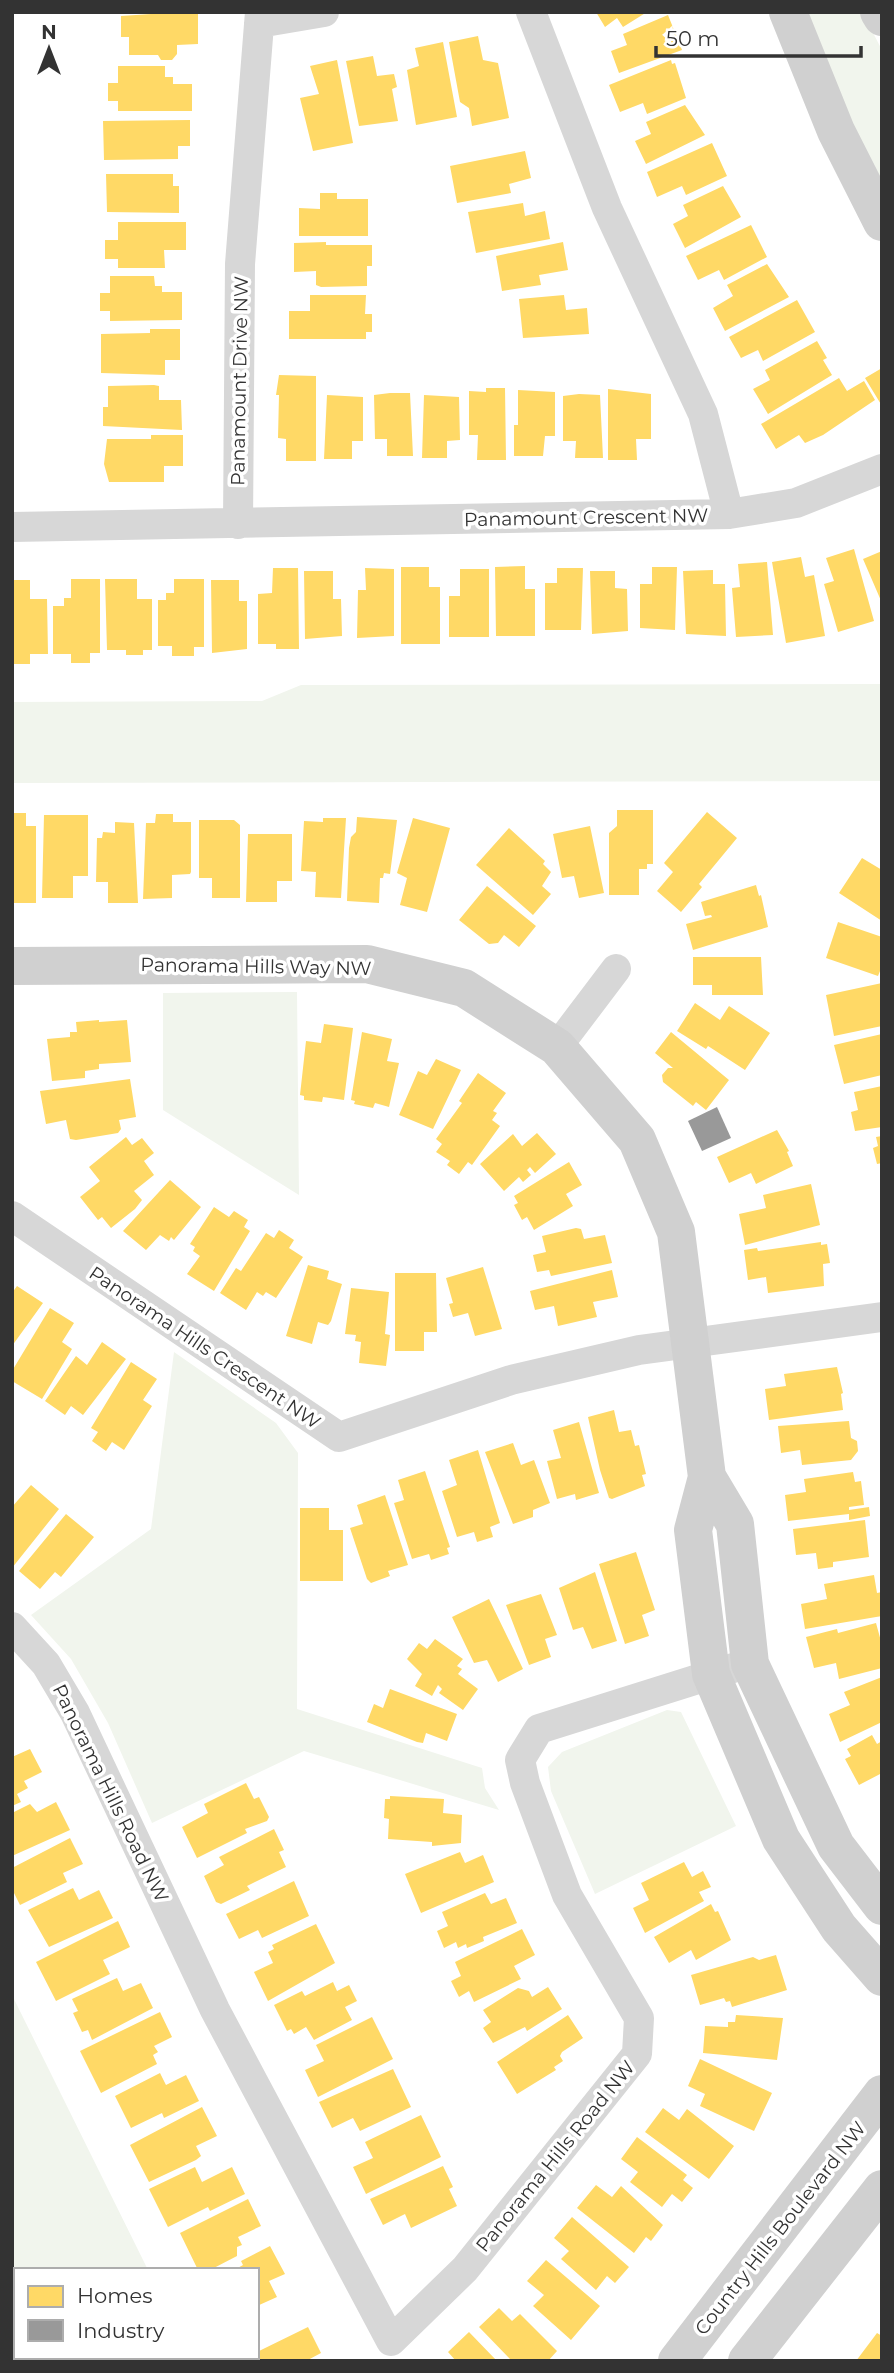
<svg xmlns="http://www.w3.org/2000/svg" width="894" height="2373" viewBox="0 0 894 2373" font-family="Montserrat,sans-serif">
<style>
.green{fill:#f1f5ed}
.homes{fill:#ffd966}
.industry{fill:#999}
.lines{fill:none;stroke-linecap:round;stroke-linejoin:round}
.street{stroke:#d7d7d7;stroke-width:30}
.secondary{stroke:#d0d0d0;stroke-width:38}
.labels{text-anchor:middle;stroke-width:7;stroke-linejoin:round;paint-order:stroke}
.street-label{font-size:19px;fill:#333;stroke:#fff}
</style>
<rect width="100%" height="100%" fill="#fff"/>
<!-- green -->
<path class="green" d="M799 12H862L882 50V192Z
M882 684V781L12 783V702L262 701 301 685Z
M297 992 299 1195 163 1110V993Z
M174 1352 276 1423 298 1453 297 1709 482 1768 485 1788 499 1810 304 1751 152 1823 108 1723 71 1659 31 1615 151 1529Z
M667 1710 681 1712 736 1826 595 1894 551 1791 548 1767 562 1752Z
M12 1995 148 2270H16V2357H192L194 2361H12Z"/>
<!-- homes -->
<path class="homes" d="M596 12H647L623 27 617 18 605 27Z
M166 13H198V44L177 45V54L172 60H161L158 55H129V37H121V16Z
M668 15 682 50 619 73 611 51 627 45 623 34Z
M478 36 483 60 498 63 509 118 472 126 469 108 460 102 449 42Z
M443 42 457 117 416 125 407 70 419 66 415 48Z
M373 56 377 76 394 74 397 87 392 89 398 121 359 126 346 61Z
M337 60 353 143 313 151 300 98 319 94 310 66Z
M671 60 672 64 675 63 686 98 647 114 643 103 620 112 609 85Z
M118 66H165V77H173V84H192V111H118V101H108V83H118Z
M685 105 705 135 646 164 635 141 651 134 646 122Z
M190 120V146H178V159L104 160 103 121Z
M712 143 727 176 686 195 682 186 657 197 647 172Z
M525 151 531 178 509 184 511 193 457 203 450 166Z
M106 174H173V186H179V213L107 212Z
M723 186 741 217 685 248 673 224 688 216 683 205Z
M320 193H337V199H368V236H299V208L320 209Z
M523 203 525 216 545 211 550 239 476 253 468 212Z
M118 222H186V250H164L165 268H118V259H105V240H118Z
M751 225 767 257 724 280 719 270 698 280 686 256Z
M326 242V245H372V266H367V286L321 287 316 285V271L294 272V243Z
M563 242 568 270 539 275 541 285 502 291 496 256Z
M767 264 789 297 725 331 713 308 733 296 727 285Z
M110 276H154L155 286H162V292H182V320L110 321V311H100V293H110Z
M310 295H366L365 314H372V332H366V339H289V311H310Z
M564 295 566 310 587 308 589 334 523 338 519 299Z
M797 300 815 332 763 361 758 350 741 358 729 337Z
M150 329H180V360H165V375L101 373V334L150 333Z
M817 341 827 358 823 360 832 375 768 414 753 389 770 380 765 370Z
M882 368V406L865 378Z
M279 375 316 376V461H286V439L278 438 279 395H276Z
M839 378 847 391 864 381 875 400 823 435 805 443 799 435 776 449 761 424Z
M154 385 159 386V400H181L182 430 103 426V407H108V386Z
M486 388H505L506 460H477L478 435H469V391L486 392Z
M608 389 651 394V439H636L637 460H608Z
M518 390 555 392V436H545L543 456H514V425H518Z
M390 393H410L413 456H387V439H375L374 395Z
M579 394 600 395 603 458H575L576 441H563V396Z
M327 395 363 397V441H352V459H324Z
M424 395 459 397 460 440 447 441V458H422Z
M151 435H183V466H164V482H109L104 464 107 439H151Z
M854 549 874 621 838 632 824 584 834 581 826 558Z
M882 551V603L863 559Z
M801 557 805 577 814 575 825 636 786 643 772 562Z
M767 562 773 635 736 637 732 588 740 587 738 564Z
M525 566V589H535V636H496L495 567Z
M401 567H429V587H440V644H401Z
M652 567H677L675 630 640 628V584H652Z
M273 568H298L299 649H276V644H258V594L272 593Z
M365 568 394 569V636L357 638 358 590H366Z
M557 568H583L581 630H545V583H557Z
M460 569H489V637H449V596H460Z
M713 570V584H725L726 636 686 634 683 571Z
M304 571H333V599H341L342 636 305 639Z
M590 571H615V588L627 589 628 631 592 634Z
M71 579H100V653H90V663H71V654H53V606H64V598H71Z
M105 579H137V599H152V650H143V655H126V650H107Z
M174 579H204V647H194V656H172V646H158V600H166V593H174Z
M12 580H30V599H47L48 654H30V664H12Z
M211 580H239V601H247V649L212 653Z
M617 810H653V864H647V869H639V895H609V833L617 826Z
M707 812 737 838 699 884 702 887 681 912 657 891 673 872 664 863Z
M12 813H26V826H36V903H12Z
M156 814H173V822H191V872L190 874 172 875V898L143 899 146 823H155Z
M44 815H88V876H73V898H42Z
M357 817 397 820 390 874 384 873 383 878H380L379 903 347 901 349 848 351 837 356 832Z
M323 818H346L341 898 315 897 316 872 301 871 304 821 323 822Z
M413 818 450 828 427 912 400 905 407 878 397 873Z
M199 820H234L240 825V898H212V878H199Z
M115 822 134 823 138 903H108V882H96L97 838H102L103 832 115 833Z
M590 826 604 893 579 898 574 876 562 878 553 834Z
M509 828 545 861 543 864 551 872 542 886 551 894 533 915 476 865Z
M248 834H292V881H277V902H246Z
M862 858 882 870V921L839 893Z
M756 885 759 896 761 895 768 927 693 950 686 924 712 917 711 915 705 916 701 902Z
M487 886 536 926 519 947 504 935 498 943 489 944 459 920Z
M838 922 882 937V966L878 976 826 958Z
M693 957H761L763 995H712V985H693Z
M882 983V1026L834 1036 826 995Z
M695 1003 720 1020 729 1006 770 1033 745 1070 708 1046 706 1049 677 1031Z
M99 1020V1022L127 1020 131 1062 99 1064V1069L85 1071V1078L52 1081 47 1039 70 1037V1032H77L76 1022Z
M324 1024 353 1028 344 1100 323 1097 322 1102 304 1100V1096L300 1095 306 1041 321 1043Z
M362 1032 392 1039 387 1061 399 1063 389 1107 375 1103 373 1108 354 1104 355 1101 351 1100Z
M671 1032 729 1080 706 1110 696 1102 693 1106 663 1082 662 1075 668 1068H673L655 1053Z
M882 1034V1075L844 1084 834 1045Z
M436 1059 461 1070 433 1129 399 1115 418 1071 427 1075Z
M478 1073 506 1093 493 1111 497 1113 492 1120 500 1126 472 1165 468 1162 459 1174 447 1165 450 1161 436 1152 442 1144 436 1139 462 1103 459 1101Z
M130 1079 136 1117 119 1120 121 1129 118 1133 76 1140 70 1139 66 1120 46 1124 40 1091Z
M882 1086V1127L855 1131 851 1112 858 1110 854 1092Z
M777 1130 789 1151 787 1152 793 1166 756 1184 751 1173 729 1183 717 1157Z
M537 1133 556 1154 535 1173 530 1167 527 1170 531 1175 523 1182 519 1177 504 1191 480 1164 513 1134 522 1146Z
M882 1136V1163L877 1164 873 1148 878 1146 876 1137Z
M126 1137 132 1145 142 1138 154 1153 144 1161 154 1175 134 1191 142 1200 135 1209 111 1228 102 1217 98 1220 80 1197 100 1181 89 1167Z
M569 1162 582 1185 566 1194 573 1206 534 1230 527 1217 522 1220 514 1205 518 1203 514 1196Z
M170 1180 201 1207 174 1240 171 1237 169 1241 160 1235 146 1250 123 1231Z
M811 1184 820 1225 745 1245 739 1214 766 1208 763 1195Z
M214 1207 229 1217 234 1211 248 1220 244 1227 250 1231 214 1291 187 1274 200 1256 193 1251 195 1247 190 1244Z
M576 1228 581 1229 584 1239 605 1235 612 1263 551 1276 549 1270 537 1272 533 1255 546 1252 542 1236Z
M279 1230 294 1240 289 1248 303 1257 276 1298 266 1292 263 1296 257 1292 246 1310 220 1293 236 1268 241 1271 266 1233 274 1238Z
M821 1242V1245L827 1244 830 1263 823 1264 824 1286 768 1293 766 1277 748 1280 744 1250 757 1248 758 1251Z
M308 1265 329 1271 327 1279 342 1284 331 1321 328 1325 318 1322 312 1344 286 1336Z
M483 1267 502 1329 475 1336 468 1313 453 1317 449 1304 453 1303 446 1278Z
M612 1270 618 1297 593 1302 597 1317 558 1326 554 1306 535 1310 530 1291Z
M395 1273H436L437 1332H424V1351H395Z
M17 1286 43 1303 12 1346V1293Z
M351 1288 389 1292 385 1334 390 1335 386 1366 359 1363 361 1342 355 1341 356 1335 345 1334Z
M50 1308 74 1323 62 1342 72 1349 42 1399 12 1381V1371Z
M102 1342 126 1359 83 1415 71 1406 65 1415 45 1401 76 1356 87 1365Z
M131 1362 157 1379 143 1400 152 1406 124 1450 112 1442 106 1451 92 1441 98 1432 91 1428Z
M837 1367 843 1393 841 1394 843 1410 769 1420 765 1389 786 1386 784 1374Z
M614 1410 619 1432 631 1430 635 1446 639 1445 646 1474 642 1475 645 1486 612 1499 609 1498 600 1470 588 1417Z
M849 1421 851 1438 857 1441 858 1451 851 1460 802 1465 800 1450 781 1453 778 1426Z
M579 1422 599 1493 576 1500 575 1494 557 1499 547 1461 561 1458 553 1430Z
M513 1443 521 1465 534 1460 550 1503 533 1510V1517L513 1524 485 1452Z
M478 1450 500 1523 490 1527 493 1537 477 1542 474 1532 457 1537 442 1491 457 1485 449 1460Z
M425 1471 450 1547 447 1548 449 1554 431 1560 429 1554 412 1559 394 1503 404 1500 398 1480Z
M853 1472 855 1482 861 1481 864 1505 849 1507V1510L869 1507 870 1516 849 1520V1514L788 1521 785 1495 806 1492 804 1479Z
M31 1485 59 1509 12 1568V1507Z
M385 1495 408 1565 388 1571 390 1576 371 1583 367 1579 350 1528 363 1524 357 1505Z
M300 1508H329V1530H343V1581H300Z
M66 1514 94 1537 61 1577 55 1572 40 1589 19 1571Z
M865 1520 869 1557 833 1562V1567L818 1569 816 1553 796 1555 793 1529Z
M636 1552 655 1610 642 1615 649 1636 625 1644 599 1564Z
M595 1572 617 1641 592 1649 583 1627 573 1630 559 1588Z
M874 1575 877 1593 882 1592V1616L805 1629 801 1604 827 1599 824 1584Z
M541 1594 557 1635 545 1639 551 1657 529 1665 506 1605Z
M489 1599 523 1669 498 1682 487 1660 474 1663 452 1617Z
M876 1623 882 1645V1668L839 1679 836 1663 814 1668 806 1637 837 1629 838 1633Z
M435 1639 463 1659 457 1666 462 1669 458 1674 478 1689 463 1710 439 1693 442 1689 438 1685 432 1696 415 1686 422 1674 407 1659 419 1643 427 1649Z
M882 1677V1722L840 1742 829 1714 850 1705 844 1692Z
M390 1689 457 1714 447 1741 426 1733 423 1743 417 1742 367 1722 374 1704 383 1708Z
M872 1735 877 1744 882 1741V1773L859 1785 845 1759 851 1756 847 1749Z
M30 1749 42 1772 24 1781 28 1788 17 1794 21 1802 12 1806V1757Z
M246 1783 254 1799 259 1797 269 1817 267 1821 245 1829 247 1833 197 1858 182 1827 208 1813 204 1804Z
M390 1796 444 1799 443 1813 462 1815 461 1843 432 1846V1842L388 1839 389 1819 384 1818 385 1799H390Z
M56 1802 70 1830 12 1856V1813L30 1804 37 1812Z
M274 1829 284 1850 279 1852 286 1867 247 1886 250 1890 221 1904 216 1902 204 1876 224 1865 219 1857Z
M70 1838 83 1864 63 1873 67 1882 20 1905 12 1889V1868Z
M460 1852 465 1863 483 1855 494 1882 421 1913 405 1874Z
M684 1862 692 1877 703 1871 711 1887 699 1892 704 1901 645 1933 633 1908 649 1900 641 1883Z
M294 1881 309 1916 262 1938 258 1930 239 1939 226 1914Z
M73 1888 79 1900 99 1890 113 1918 49 1947 28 1910Z
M485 1893 491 1904 506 1898 517 1923 483 1937 484 1941 467 1948 466 1944 458 1948 456 1942 444 1948 437 1931 448 1926 442 1912Z
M711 1904 715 1912 718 1911 731 1940 696 1960 691 1950 669 1963 654 1937Z
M118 1921 130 1947 103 1960 110 1974 56 2001 36 1962Z
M316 1924 335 1963 268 2001 254 1972 273 1963 268 1952 274 1949 272 1945Z
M522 1929 535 1955 514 1966 521 1979 474 2002 469 1991 459 1997 451 1981 461 1976 455 1962Z
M776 1955 787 1990 732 2007 730 2001 726 2002 724 1998 700 2005 691 1975 753 1957 759 1960Z
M117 1978 123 1991 141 1983 153 2008 92 2040 88 2030 82 2032 73 2013 78 2011 72 1999Z
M333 1982 337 1991 349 1985 357 2001 345 2007 352 2020 314 2040 306 2027 294 2034 291 2029 287 2031 274 2005 302 1991 305 1996Z
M548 1987 562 2009 527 2031 525 2027 493 2043 483 2028 491 2022 483 2010 518 1988 529 1991 532 1997Z
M160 2012 172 2037 154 2046 158 2052 153 2055 157 2064 101 2093 80 2051Z
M568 2015 583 2038 562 2052 560 2056 563 2061 554 2067 556 2070 517 2094 497 2062Z
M736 2015 783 2018 777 2060 703 2053 705 2026 728 2027V2022H735Z
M372 2017 393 2059 318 2097 305 2070 324 2061 316 2045Z
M700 2059 772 2093 754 2131 700 2106 705 2094 688 2086Z
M393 2069 411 2107 360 2131 353 2118 332 2128 319 2102Z
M160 2073 166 2085 186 2075 199 2101 164 2118 162 2113 131 2128 115 2096Z
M202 2107 217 2136 196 2146 201 2156 196 2160 149 2182 130 2145Z
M663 2108 679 2120 687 2109 734 2146 709 2179 645 2132Z
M421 2115 441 2157 366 2194 353 2167 373 2158 365 2142Z
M637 2137 687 2175 683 2180 693 2188 682 2202 672 2194 662 2207 630 2182 638 2172 621 2159Z
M443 2166 453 2187 449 2189 457 2206 411 2228 405 2214 383 2225 370 2199Z
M195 2167 202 2182 232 2167 245 2194 210 2211 208 2207 168 2227 149 2189Z
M596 2185 612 2197 621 2186 663 2225 651 2241 646 2237 634 2253 577 2208Z
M248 2199 261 2226 238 2237 242 2245 237 2247V2256L210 2270H198L180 2233Z
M572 2217 629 2267 615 2283 607 2276 596 2290 561 2259 569 2251 554 2238Z
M270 2246 285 2274 269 2281 277 2297 257 2306V2270H234L243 2265 241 2261Z
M546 2260 600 2306 571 2340 533 2306 544 2295 527 2281Z
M499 2308 512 2321 520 2314 557 2351 548 2361H512L479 2327Z
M308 2327 321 2353 306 2361H239L257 2357V2352Z
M469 2332 497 2361H456L448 2352Z
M877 2333 882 2336V2361H856Z"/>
<!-- industry -->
<path class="industry" d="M717 1107 731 1138 702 1151 688 1121Z"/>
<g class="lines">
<!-- street -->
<path class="street" d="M531 12 607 208 703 414 729 514
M259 23 324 12
M238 524 240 264 260 12
M12 527 729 514 796 503 882 469
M557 1047 616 969
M12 1216 339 1437 511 1380 639 1350 882 1317
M12 1627 46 1664 75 1713 215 2010 391 2341 465 2269 637 2054 639 2018 567 1895 525 1783 520 1760 539 1729 733 1668"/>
<!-- secondary -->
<path class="secondary" d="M788 12 836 131 882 222
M879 12 882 17
M12 966 367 964 464 988 557 1047 637 1140 676 1232 707 1477 693 1530 711 1674 781 1839 839 1928 882 1977
M707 1477 735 1524 750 1664 836 1846 882 1906
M677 2361 882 2094
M747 2361 882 2189"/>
</g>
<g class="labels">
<!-- street labels -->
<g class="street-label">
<text transform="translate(239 381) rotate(-89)" y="7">Panamount Drive NW</text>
<text transform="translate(586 517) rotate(-1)" y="7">Panamount Crescent NW</text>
<text transform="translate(256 966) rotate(1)" y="7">Panorama Hills Way NW</text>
<text transform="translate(205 1347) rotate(34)" y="7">Panorama Hills Crescent NW</text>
<text transform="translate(111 1793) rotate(64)" y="7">Panorama Hills Road NW</text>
<text transform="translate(555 2156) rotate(-51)" y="7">Panorama Hills Road NW</text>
<text transform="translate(780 2228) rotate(-52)" y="7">Country Hills Boulevard NW</text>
</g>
</g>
<!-- border -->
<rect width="894" height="2373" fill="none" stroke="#333333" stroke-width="28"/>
<!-- legend -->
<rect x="14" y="2268" width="245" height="91" fill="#ffffff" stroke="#adadad" stroke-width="2"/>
<rect x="28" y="2286" width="35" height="21" fill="#ffd966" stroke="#adadad" stroke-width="2"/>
<text x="77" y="2303" font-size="21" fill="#333333">Homes</text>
<rect x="28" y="2320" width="35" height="21" fill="#999999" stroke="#adadad" stroke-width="2"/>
<text x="77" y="2338" font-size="21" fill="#333333">Industry</text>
<!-- north arrow -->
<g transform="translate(49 49)" stroke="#ffffff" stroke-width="5" paint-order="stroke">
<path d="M0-5L12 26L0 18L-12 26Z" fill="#333333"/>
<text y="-10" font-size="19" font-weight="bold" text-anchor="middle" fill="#333333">N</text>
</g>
<!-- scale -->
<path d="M656 46v10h205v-10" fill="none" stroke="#333333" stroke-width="3.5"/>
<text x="666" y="46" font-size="21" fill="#333333" stroke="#ffffff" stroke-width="5" paint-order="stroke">50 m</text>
</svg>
